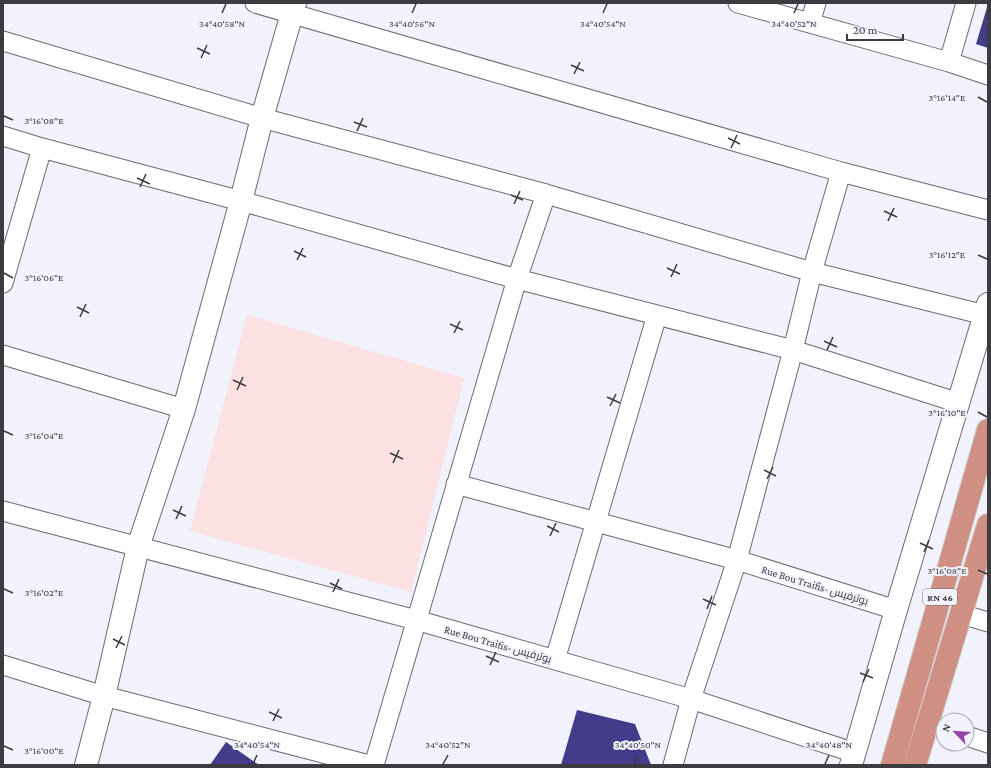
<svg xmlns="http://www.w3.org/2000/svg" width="991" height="768" viewBox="0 0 991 768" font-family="'Crimson Pro',Cairo,serif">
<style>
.education{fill:#fce1e2}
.building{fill:#443c8a}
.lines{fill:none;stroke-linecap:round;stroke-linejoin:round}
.minor-casing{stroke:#6a6b73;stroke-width:21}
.tertiary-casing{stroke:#6a6b73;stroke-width:24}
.trunk-casing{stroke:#d0d0d1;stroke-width:24}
.minor{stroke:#fff;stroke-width:19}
.tertiary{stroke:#fff;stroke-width:22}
.trunk{stroke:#cf8f82;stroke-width:22}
.ticks{fill:none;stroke:#3b3c3f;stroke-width:1.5}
.labels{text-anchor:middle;stroke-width:4;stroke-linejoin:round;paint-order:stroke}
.shield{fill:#f1f2fb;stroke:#727377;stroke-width:1}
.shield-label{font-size:10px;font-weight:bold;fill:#3b3c3f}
.street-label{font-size:11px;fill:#3b3c3f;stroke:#f1f2fb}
.ticks-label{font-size:10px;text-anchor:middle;fill:#3b3c3f;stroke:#f1f2fb;stroke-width:4;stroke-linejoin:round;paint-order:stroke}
</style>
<rect width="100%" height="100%" fill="#f1f2fb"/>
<!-- education -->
<path class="education" d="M247 315 464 378 411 592 190 531Z"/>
<!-- building -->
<path class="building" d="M988 4V48L976 44Z
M577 710 635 724 651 765H561Z
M226 742 259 765H210Z"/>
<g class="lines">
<!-- minor casing -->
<g class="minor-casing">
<path id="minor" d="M255 3 841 172 988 210
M738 3 949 62 988 75
M810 23 816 3
M3 41 262 118 546 194 812 272 985 315
M949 62 966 3
M3 136 42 148 241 201 517 279 793 350 959 403
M3 283 42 148
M3 355 184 409
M456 484 737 560 896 610
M3 511 416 620 691 699 855 753
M961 614 988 622
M555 660 657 315
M3 665 104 696 369 765
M927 724 943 729
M967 736 988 743
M374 765 517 279 546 194
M673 765 691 699 737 560 793 350 812 272 841 172"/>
</g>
<!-- tertiary casing -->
<g class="tertiary-casing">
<path id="tertiary" d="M86 765 104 696 138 547 184 409 241 201 262 118 295 3
M851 765 896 610 988 304"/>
</g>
<!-- trunk casing -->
<g class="trunk-casing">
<path id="trunk" d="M892 765 988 430
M915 765 988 525"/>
</g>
<!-- minor -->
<use href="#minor" class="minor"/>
<!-- tertiary -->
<use href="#tertiary" class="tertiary"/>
<!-- trunk -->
<use href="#trunk" class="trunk"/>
</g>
<!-- ticks -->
<path class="ticks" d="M222 13 226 4M412 13 416 4M603 13 607 4M794 13 798 4M197 48 210 54M201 58 207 45M571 65 584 71M574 74 580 62M978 97 987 102M4 116 13 120M354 122 367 127M357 131 363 118M728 138 740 144M731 148 737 135M137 178 150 184M140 187 146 174M511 195 523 200M514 204 520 191M884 211 897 217M888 221 894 208M294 251 306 257M978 255 987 259M297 260 303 248M667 268 680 274M4 273 13 278M671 277 677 264M77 307 89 313M80 317 86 304M450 324 463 330M454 333 460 321M824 341 837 347M827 350 833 337M233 380 246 386M237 390 243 377M607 397 620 403M610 406 616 394M978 412 987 417M4 431 13 435M390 453 403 459M393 463 399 450M764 470 776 476M767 479 773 467M173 510 186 516M176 519 182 506M547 526 559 532M550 536 556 523M920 543 933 549M924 552 929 540M978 570 987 574M330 583 342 589M4 589 13 593M333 592 339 579M703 599 716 605M707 609 712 596M113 639 125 645M116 648 122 636M486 656 499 662M490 665 496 652M860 673 873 678M863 682 869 669M269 712 282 718M273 721 279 709M4 746 13 750M253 764 257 755M443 764 448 755M634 764 638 755M825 764 829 755"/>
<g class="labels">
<!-- shield labels -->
<rect class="shield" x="923" y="589" width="34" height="16" rx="3"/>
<g class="shield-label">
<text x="940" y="601">RN 46</text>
</g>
<!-- street labels -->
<g class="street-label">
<text transform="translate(815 585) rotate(17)" y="4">Rue Bou Traifis- بوترفيس</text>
<text transform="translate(498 644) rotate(16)" y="4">Rue Bou Traifis- بوترفيس</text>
</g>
</g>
<g class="ticks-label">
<text x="222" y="27">34°40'58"N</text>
<text x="412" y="27">34°40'56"N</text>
<text x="603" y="27">34°40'54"N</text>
<text x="794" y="27">34°40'52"N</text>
<text x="947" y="101">3°16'14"E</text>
<text x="44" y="124">3°16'08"E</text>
<text x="947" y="258">3°16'12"E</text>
<text x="44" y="281">3°16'06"E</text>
<text x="947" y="416">3°16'10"E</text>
<text x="44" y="439">3°16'04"E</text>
<text x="947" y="574">3°16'08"E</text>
<text x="44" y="596">3°16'02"E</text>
<text x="257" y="748">34°40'54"N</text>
<text x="448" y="748">34°40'52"N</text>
<text x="638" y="748">34°40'50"N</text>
<text x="829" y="748">34°40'48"N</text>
<text x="44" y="754">3°16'00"E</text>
</g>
<!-- border -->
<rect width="991" height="768" fill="none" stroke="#3b3c3f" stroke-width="8"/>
<!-- north arrow -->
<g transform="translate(955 732) rotate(295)"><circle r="19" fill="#f1f2fb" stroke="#a8a9b0"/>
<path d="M0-3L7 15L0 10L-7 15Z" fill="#9a44b1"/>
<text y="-6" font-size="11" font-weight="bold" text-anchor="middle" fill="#3b3c3f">N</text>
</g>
<!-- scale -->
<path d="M847 34v6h56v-6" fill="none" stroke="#3b3c3f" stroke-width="2"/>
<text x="853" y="34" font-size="12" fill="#3b3c3f" stroke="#f1f2fb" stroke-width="3" paint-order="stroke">20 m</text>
</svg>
